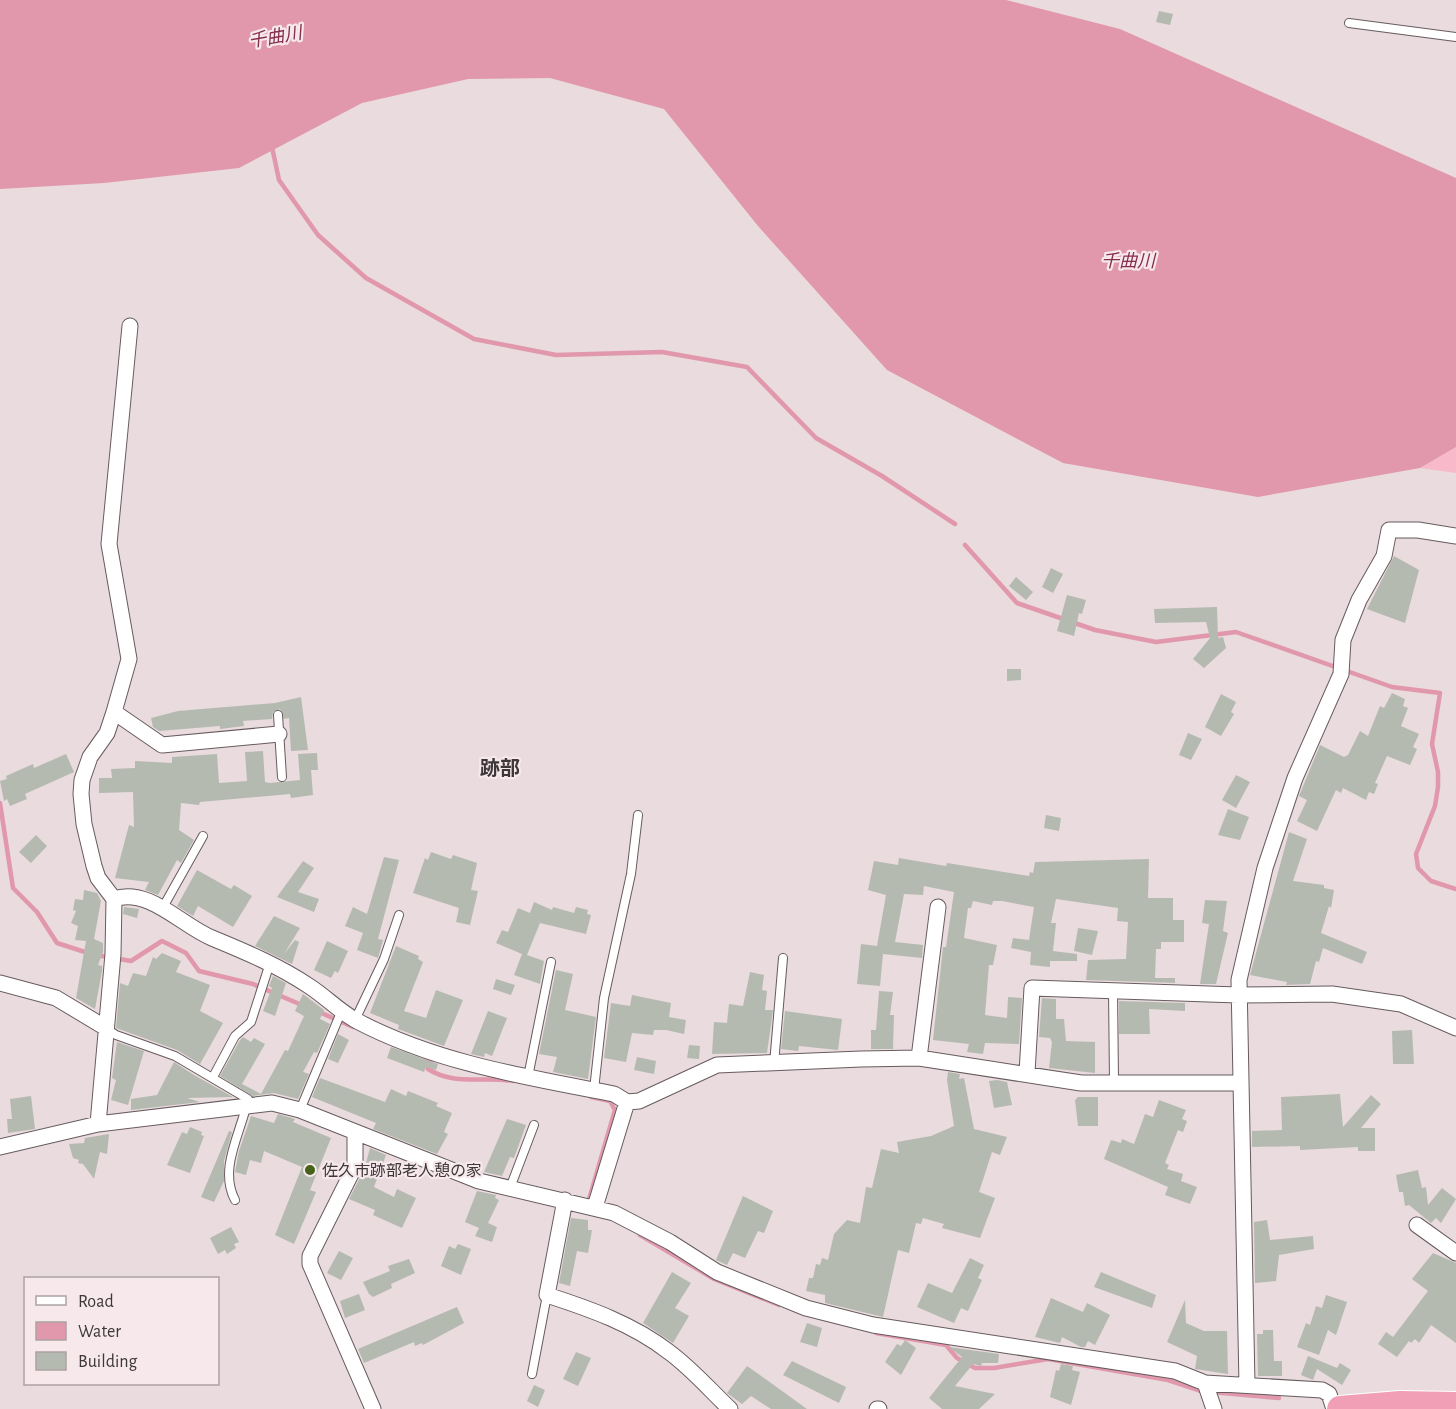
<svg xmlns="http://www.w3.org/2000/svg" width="1456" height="1409" viewBox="0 0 1456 1409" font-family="'Alegreya Sans','Noto Sans JP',sans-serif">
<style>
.green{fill:#f8bacb}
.water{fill:#e197ac}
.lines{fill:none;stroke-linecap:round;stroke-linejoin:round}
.stream{stroke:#e197ac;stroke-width:4.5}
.building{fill:#b5bab0}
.lane-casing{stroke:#675b5e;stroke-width:10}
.street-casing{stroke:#675b5e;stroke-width:17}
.highway-casing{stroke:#fff;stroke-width:28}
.lane{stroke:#fff;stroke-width:8}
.street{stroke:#fff;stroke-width:15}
.highway{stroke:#f09fb6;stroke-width:26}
.poi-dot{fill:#446318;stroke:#f6e8eb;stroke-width:2}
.labels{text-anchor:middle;stroke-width:4.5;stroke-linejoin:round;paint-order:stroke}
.poi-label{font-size:16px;fill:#3e383a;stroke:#f6e8eb;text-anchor:start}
.water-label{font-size:18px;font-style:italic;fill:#852e4e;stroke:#f6e8eb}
.quarter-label{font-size:20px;font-weight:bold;fill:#3e383a;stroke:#f6e8eb}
</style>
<rect width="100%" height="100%" fill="#e9dbde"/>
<!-- green -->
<path class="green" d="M1456 447V473L1420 468Z"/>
<!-- water -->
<path class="water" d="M0 0H1006L1120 29 1456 178V447L1420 468 1258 497 1063 463 887 370 758 226 664 109 550 78 468 79 362 103 239 168 104 183 0 189Z"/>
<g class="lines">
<!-- stream -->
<path class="stream" d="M272 147 279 180 318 235 366 278 474 339 556 355 662 352 747 367 816 438 882 476 955 524
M965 545 1017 603 1095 630 1156 642 1236 632 1392 687 1440 693 1432 744 1438 772V787L1435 806 1416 854 1418 868 1431 881 1456 889
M0 803 13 888 37 912 57 943 88 953
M96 955 131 961 162 941 186 953 199 971 253 984 304 1006
M317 1011 353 1027
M425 1057 431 1060 428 1069C454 1086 485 1076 513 1081
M588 1203 615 1110 610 1101 591 1097
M640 1235 714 1279 779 1305
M876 1333 946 1345 957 1358 975 1368H994L1048 1359 1168 1380 1204 1392
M1212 1392 1279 1398"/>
</g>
<!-- building -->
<path class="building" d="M1159 11 1173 14 1170 25 1156 22Z
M1394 556 1419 570 1405 623 1367 609Z
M1051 568 1063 574 1053 593 1042 587Z
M1016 577 1033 592 1026 600 1009 586Z
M1067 595 1086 600 1082 614 1079 613 1074 636 1057 631Z
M1217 607 1218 638 1223 637 1226 648 1204 668 1193 659 1210 638 1206 622 1155 623 1154 609Z
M1007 669H1021V680L1007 681Z
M1392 693 1405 699 1403 706 1408 708 1401 726 1419 734 1413 747 1417 749 1410 765 1387 756 1375 783 1378 784 1374 794 1369 792 1366 800 1343 788 1341 793 1336 790 1317 831 1297 821 1307 800 1299 796 1320 745 1344 757 1348 755 1360 731 1368 736 1380 706 1384 708Z
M1221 694 1236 702 1231 712 1234 714 1221 736 1205 727Z
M301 697 308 750 291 751 289 718 284 719 280 709 273 712 272 719 243 721 244 726 220 729V726L159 731 153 727 151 718 178 711 275 703Z
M1188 733 1202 739 1191 760 1179 755Z
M263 751 265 782 270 783 300 780 298 754 317 753 318 770H311L313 795 291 798 290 794 200 802 199 805 181 803 179 830 194 840 181 863 177 860 158 895 145 890 149 882 115 878 129 825 134 827 133 792 99 793V778H112L111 769 135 768V761L172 763V757L217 754 219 783 247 781 245 752Z
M66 754 74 772 25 794 27 799 10 806 7 799 4 801 0 781 7 779 6 776 33 764 34 768Z
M1236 775 1250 782 1236 808 1222 800Z
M1228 809 1249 817 1240 840 1218 835Z
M1046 815 1061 818 1059 831 1044 828Z
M1289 832 1307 839 1293 881 1324 885V888L1334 890 1331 908 1329 906 1321 933 1367 952 1362 964 1323 948 1319 962 1316 961 1310 984 1286 985 1287 982 1250 975Z
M36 835 47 846 31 863 19 852Z
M431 852 451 859 453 855 477 863 471 890 478 891 470 925 456 922 459 908 413 893 425 858 428 860Z
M384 857 399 860 378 939 383 940 378 958 357 950 363 933 345 926 353 907 367 914Z
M899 858 946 866 947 863 1029 876 1030 872 1033 873 1035 862 1149 859 1148 898H1173V920H1184V942H1161V949H1156L1155 978H1175V983L1086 980 1088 960 1126 959 1128 922 1117 921 1118 908 1056 899 1051 923H1056L1053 951 1077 954V961H1050V967L1030 965 1031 952 1011 948 1013 938 1029 940 1034 907 1002 901H993L992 905 973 901 971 908H968L964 938 997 945 993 965H989L985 1015 1007 1018 1008 997 1022 998 1019 1044 985 1043 983 1054 967 1052 969 1044 933 1040 943 947H946L954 892 924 886 923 895 904 894 895 942 923 945 922 958 883 954 880 986 857 984 861 944 877 946 886 895 868 890 874 861 898 865Z
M303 861 314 868 298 892 319 899 314 912 277 897Z
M197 870 231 889 234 885 252 896 233 927 198 906 193 916 177 906Z
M84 890 97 893 101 901 94 939 103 943V952L98 965 102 966V971L95 1009 76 998 86 941 75 940 78 926 71 923 76 911 73 910 75 899 83 900Z
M1205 900 1227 901 1223 931 1228 933 1216 984H1200L1209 924 1202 923Z
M534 902 552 910 553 907 574 913 576 907 588 910 587 914 591 915 586 934 540 923 527 955 544 961 540 984 514 975 522 954 496 943 502 930 508 932 518 908 530 913Z
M124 907 139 909 137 918 123 914Z
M274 916 300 928 284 954 295 940 299 942 292 964 255 946Z
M1078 928 1098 931 1092 955 1074 951Z
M327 941 348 951 338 973 335 971 331 978 314 970Z
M396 946 419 956 418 959 423 962 404 1011 426 1018 436 990 463 1000 444 1046 398 1029 399 1025 370 1013Z
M162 953 181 961 176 972 210 985 200 1011 223 1023 200 1064 177 1050 116 1028 120 983 128 986 133 973 146 976 153 957 156 959Z
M556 970 573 974 565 1010 596 1017 588 1079 553 1072 557 1057 539 1054Z
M750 972 764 975 762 990 767 991 765 1010H773L767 1053 712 1054 714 1022 727 1023 729 1004 743 1006Z
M273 976 286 983 275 1016 263 1011 272 988 269 986Z
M496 979 515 985 511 995 493 989Z
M879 991 893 992 890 1015H894L893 1049H871V1030H876Z
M303 994 324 1010 320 1019 330 1024 317 1053 314 1052 303 1072 309 1074 298 1099 274 1093 253 1096 220 1076 240 1040 243 1037 251 1042 254 1038 265 1044 242 1084 261 1094 285 1050 288 1051 304 1016 295 1011Z
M632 995 671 1003 669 1017 686 1020 684 1034 666 1030H654L653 1035 632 1033 626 1062 604 1058 611 1003 630 1006Z
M1042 998 1056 999V1019H1064L1066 1041 1095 1042V1073L1049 1068 1052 1042 1050 1038 1039 1037Z
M1119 1001 1185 1003V1011L1149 1009 1150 1034H1119Z
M488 1011 507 1018 492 1056 485 1053 484 1057 471 1054Z
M785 1011 842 1019 838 1050 799 1046 798 1051 781 1049Z
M1412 1030 1414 1064H1393L1392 1031Z
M338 1034 349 1040 338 1063 328 1059Z
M117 1042 144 1051 128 1105 111 1100 116 1080 112 1078Z
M689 1045 700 1046 699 1059 687 1058Z
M391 1047 438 1064 436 1070 426 1067 424 1072 387 1058Z
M637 1057 656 1061 654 1074 634 1070Z
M174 1062 194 1075 233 1097 187 1098 200 1102 131 1110V1099L157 1095Z
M948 1072 960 1074 959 1079 964 1078 974 1129 1007 1137 1000 1155 992 1152 979 1192 995 1198 980 1238 942 1228 944 1224 923 1218 921 1224 916 1223 909 1253 898 1250 883 1317 825 1303V1295L806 1291 809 1278H813L816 1264 820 1265 822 1258 828 1260 834 1234 847 1220 860 1223 866 1187 872 1188 881 1149 899 1153 897 1142 931 1136 954 1126 947 1080Z
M320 1078 385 1102 391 1089 406 1096 408 1091 438 1103 436 1106 452 1113 444 1132 448 1134 437 1154 373 1129 376 1123 312 1097Z
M997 1080 1007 1082 1012 1105 994 1108 989 1081Z
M1340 1094 1343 1127 1371 1095 1381 1104 1361 1128H1375V1151H1358V1147L1300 1150V1146L1252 1147V1131L1282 1130 1281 1097Z
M31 1096 35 1129 8 1133 7 1119H12L10 1099Z
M1078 1097H1098V1126H1078L1075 1100Z
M1159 1100 1186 1110 1182 1119 1187 1121 1183 1132 1178 1130 1165 1163 1169 1165 1167 1169 1183 1174 1181 1181 1197 1187 1190 1204 1165 1195 1168 1187 1104 1159 1111 1140 1121 1143 1122 1139 1134 1144 1145 1114 1153 1117Z
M278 1114 295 1119 293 1122 331 1138 310 1190 316 1192 294 1244 275 1235 302 1167 264 1151 261 1163 250 1160 246 1175 235 1172 239 1151 251 1116 274 1123Z
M507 1119 526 1125 514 1158 510 1157 502 1176 484 1172Z
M190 1127 202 1132 201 1135 204 1136 190 1173 167 1165 182 1132 187 1134Z
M229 1131 232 1132 224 1161V1181L214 1202 201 1197Z
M109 1134 107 1154 100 1152 94 1179 83 1164 78 1163 79 1160 73 1158 69 1144 84 1143 85 1138Z
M370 1148 386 1155 374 1187 394 1197 397 1189 416 1198 402 1228 373 1215 375 1210 349 1199 364 1170Z
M1418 1170 1422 1188 1426 1187 1428 1205 1442 1188 1456 1199 1441 1223 1436 1218 1431 1223 1409 1205 1405 1206 1403 1192H1399L1396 1175Z
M477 1191 496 1195 495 1198 499 1200 488 1223 497 1227 492 1242 475 1236 479 1228 465 1222Z
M743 1196 773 1211 764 1233 758 1231 745 1258 733 1253 727 1265 716 1260Z
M571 1218 588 1220V1230H592L588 1253 577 1251 570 1286 559 1283Z
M1267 1220 1270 1240 1313 1236 1314 1249 1279 1255 1276 1281 1255 1283 1254 1222Z
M231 1227 239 1242 234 1244 236 1248 227 1254 225 1250 218 1254 210 1238Z
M458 1244 471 1249 461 1275 441 1266 449 1246 455 1249Z
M339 1251 353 1258 341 1280 327 1273Z
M1433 1253 1456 1263V1343L1431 1325 1419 1343 1415 1339 1411 1343 1409 1341 1397 1357 1378 1344 1386 1332 1393 1337 1428 1291 1412 1279Z
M970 1258 984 1265 978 1278 982 1280 968 1311 961 1308 954 1323 917 1307 928 1283 952 1293Z
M409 1259 415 1273 391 1284 392 1288 373 1297 369 1294 363 1282 390 1271 388 1266Z
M672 1272 691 1283 675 1308 689 1316 673 1343 643 1323Z
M1101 1272 1156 1295 1152 1308 1094 1287Z
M359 1294 365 1310 345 1318 340 1301Z
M1326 1295 1347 1302 1336 1335 1328 1330 1319 1355 1297 1347 1306 1323 1310 1325 1316 1306 1322 1308Z
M1051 1298 1083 1312 1087 1303 1110 1315 1095 1345 1088 1341 1085 1347H1081L1062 1337 1060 1343 1035 1337Z
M1185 1300 1186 1323 1204 1331H1227L1228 1374 1195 1369 1197 1356 1167 1342Z
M457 1307 464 1323 423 1345 422 1343 415 1346 414 1342 364 1363 358 1349Z
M807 1323 822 1328 817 1347 800 1342Z
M1263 1330H1273L1274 1361H1282V1376H1258L1257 1334H1263Z
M905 1340 916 1348 901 1375 885 1362 897 1344 901 1346Z
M949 1347 999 1354 998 1363H982L981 1366 973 1364 955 1386 995 1394 979 1409H942L929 1398 962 1357Z
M576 1352 591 1358 578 1386 563 1379Z
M1308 1356 1337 1368 1340 1363 1351 1370 1342 1385 1317 1369 1313 1380 1301 1375Z
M792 1361 846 1387 839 1403 783 1375Z
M1061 1364 1073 1366 1072 1370 1080 1372 1071 1405 1050 1397 1056 1370 1059 1371Z
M747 1366 757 1373 807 1409H771L751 1396 742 1404 727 1393Z
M534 1385 545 1390 538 1407 527 1401Z"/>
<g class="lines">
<!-- lane casing -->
<g class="lane-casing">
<path id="lane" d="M1349 23 1456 37
M278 715 282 777
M162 909 203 836
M1113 990 1114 1081
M355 1020 384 959 399 915
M107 1029 116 1035 175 1056 248 1099C242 1131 218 1168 235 1200
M774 1064 783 958
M213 1077 235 1036 251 1022 270 963
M528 1077 551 962
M594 1090 604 998 631 874 638 815
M300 1110 342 1010
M510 1188 534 1125
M532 1374 547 1295"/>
</g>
<!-- street casing -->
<g class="street-casing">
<path id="street" d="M114 712 162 745 279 734
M114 899C149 887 182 926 212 938 246 952 279 966 309 986 326 997 340 1012 357 1021 437 1063 526 1077 614 1094L627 1102 639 1101 717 1065 861 1059 919 1058 1081 1083H1240
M0 983 56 998 106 1028
M919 1058 938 907
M1027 1073 1032 988 1238 995 1332 994 1401 1004 1456 1028
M98 1124 113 954 114 899 98 878 94 866 84 824 81 794 82 780 90 757 107 733 114 712 129 659 109 544 130 326
M355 1132V1166L310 1256V1264L373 1409
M0 1147 98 1124 272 1103 300 1110 479 1181 614 1213 670 1242 717 1272 806 1308 873 1325 1175 1371 1205 1383 1322 1390 1329 1394 1334 1409
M565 1200 547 1295C590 1309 633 1324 669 1352 691 1368 710 1390 730 1409
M595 1207 627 1102
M1417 1225 1456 1253
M1205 1383 1214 1409
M1247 1385 1239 980 1265 868 1295 778 1341 674 1343 640 1359 600 1384 556 1389 530H1418L1456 536
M877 1409H879"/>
</g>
<!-- highway casing -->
<g class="highway-casing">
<path id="highway" d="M1340 1409 1400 1404 1456 1405"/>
</g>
<!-- lane -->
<use href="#lane" class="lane"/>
<!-- street -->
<use href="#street" class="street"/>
<!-- highway -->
<use href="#highway" class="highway"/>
</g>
<!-- markers -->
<circle class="poi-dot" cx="310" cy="1170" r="6"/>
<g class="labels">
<!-- poi labels -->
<g class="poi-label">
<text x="322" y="1176">佐久市跡部老人憩の家</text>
</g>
<!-- water labels -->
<g class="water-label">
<text transform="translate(275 37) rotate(-10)" y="6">千曲川</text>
<text x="1128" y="267">千曲川</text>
</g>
<!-- quarter labels -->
<g class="quarter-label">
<text x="500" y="775">跡部</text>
</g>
</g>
<!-- legend -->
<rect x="24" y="1277" width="195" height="108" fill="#f6e8eb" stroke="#aca2a4" stroke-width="1.5"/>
<rect x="36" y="1296" width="30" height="9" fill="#ffffff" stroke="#aca2a4" stroke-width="1.5"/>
<text x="78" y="1307" font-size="18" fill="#3e383a">Road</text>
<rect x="36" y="1322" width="30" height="18" fill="#e197ac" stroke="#aca2a4" stroke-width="1.5"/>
<text x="78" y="1337" font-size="18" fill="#3e383a">Water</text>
<rect x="36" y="1352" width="30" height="18" fill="#b5bab0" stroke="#aca2a4" stroke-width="1.5"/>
<text x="78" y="1367" font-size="18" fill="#3e383a">Building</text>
</svg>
